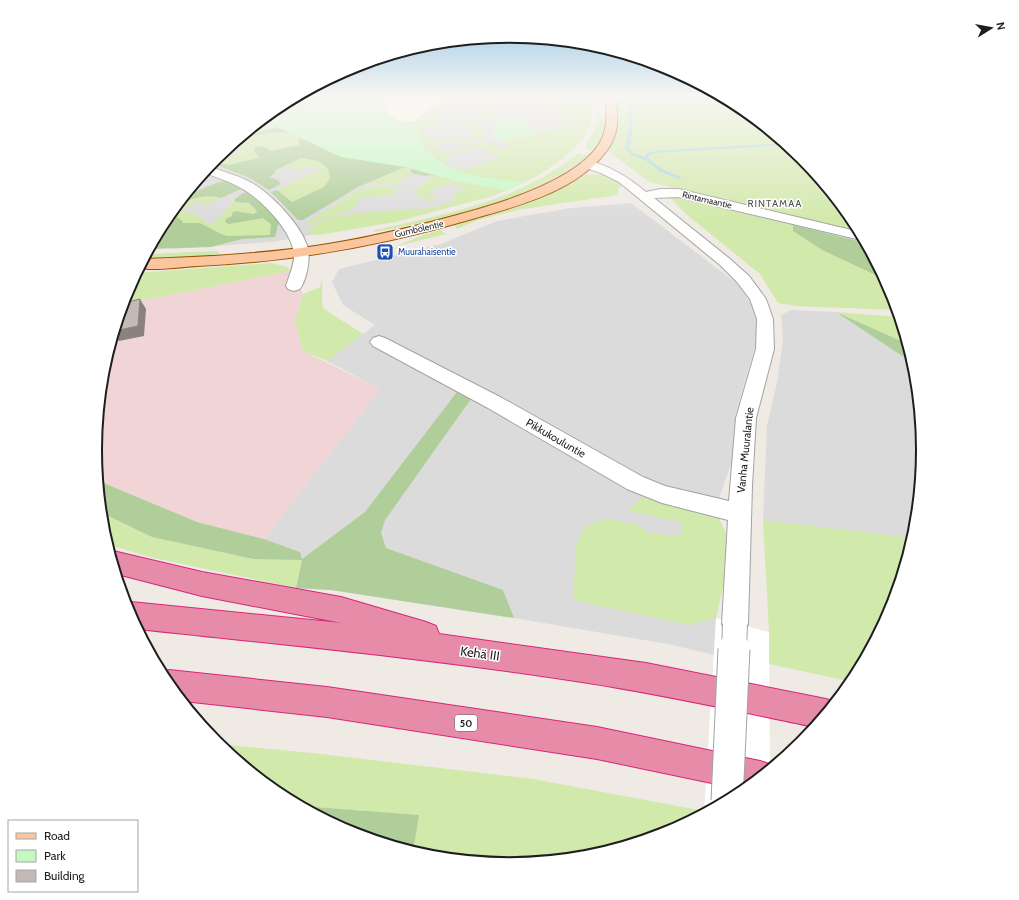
<svg xmlns="http://www.w3.org/2000/svg" width="1019" height="900" viewBox="0 0 1019 900" font-family="Cabin,sans-serif">
<style>
.residential{fill:#dcdbdb}
.commercial{fill:#f0d4d6}
.education{fill:#fffbde}
.grass{fill:#d1e9aa}
.forest{fill:#b0ce99}
.park{fill:#c4f9c1}
.parking{fill:#dedede}
.pier{fill:#fff}
.lines{fill:none;stroke-linecap:round;stroke-linejoin:round}
.stream{fill:#a5d7dd;fill-rule:evenodd}
.minor-casing{stroke:#a2a2a2;stroke-width:2}
.major-casing{stroke:#985201;stroke-width:2}
.highway-casing{stroke:#da257a;stroke-width:2}
.minor{fill:#fff;fill-rule:evenodd}
.major{fill:#fbc69d;fill-rule:evenodd}
.highway{fill:#e68ca9;fill-rule:evenodd}
.minor-bridge-far1-casing{stroke:#a2a2a2;stroke-width:26;stroke-linecap:butt}
.minor-bridge-casing{stroke:#a2a2a2;stroke-width:33;stroke-linecap:butt}
.minor-bridge-far1{stroke:#fff;stroke-width:24}
.minor-bridge{stroke:#fff;stroke-width:31}
.shaded-wall{fill:#89827e}
.building{fill:#c4b9b4;stroke:#89827e}
.labels{text-anchor:middle;stroke-width:3;stroke-linejoin:round;paint-order:stroke}
.far-street-label{font-size:9px;fill:#1e1e1e;stroke:#fff}
.far-transit-label{font-size:9px;fill:#164399;stroke:#fff;text-anchor:start}
.far-neighbourhood-label{font-size:10px;letter-spacing:1px;fill:#515151;stroke:#fff}
.shield{fill:#fff;stroke:#626262;stroke-width:1}
.shield-label{font-size:10px;font-weight:bold;fill:#1e1e1e}
.street-label{font-size:11px;fill:#1e1e1e;stroke:#fff}
.near-street-label{font-size:13px;fill:#1e1e1e;stroke:#fff}
.rim{fill:none;stroke:#1e1e1e;stroke-width:2}
</style>
<rect width="100%" height="100%" fill="#efeae4"/>
<!-- residential -->
<path class="residential" d="M296 97H532L566 119 485 197 322 233 272 242 173 249 165 220 217 157 280 106Z
M631 203 739 285 752 304 757 321 756 343 736 412 733 459 720 495V521L727 535V568L716 618 714 655 668 644 514 618 331 590 296 588 302 560 300 552 264 539 380 389 327 361 375 325 343 305 332 282 339 269 441 244 497 221 570 208Z
M791 310 836 312 914 364 923 450 915 531 913 538 763 520 767 425 777 383 783 340 781 315Z"/>
<!-- commercial -->
<path class="commercial" d="M291 271 303 294 295 322 303 351 380 389 264 539 197 522 99 481 96 450 104 369 123 304Z"/>
<!-- education -->
<path class="education" d="M385 97H450L444 100 420 116 415 122 399 121 390 117 381 102Z"/>
<!-- grass -->
<path class="grass" d="M532 97H591L592 105 590 106C600 133 564 159 543 172 535 177 528 182 518 183 506 185 465 174 453 169L458 166 466 170 500 156 491 152 488 153 485 152 486 151 478 146 457 154 450 150 451 149 484 142 490 143 504 150 511 148 501 141 537 134 507 113 516 111 556 127 562 125 558 122 565 118Z
M616 97H723L740 106 802 157 854 220 860 231 649 182 608 151 618 125Z
M475 99 489 104 499 111 486 120 447 117 453 112 475 118 481 114 479 113 489 108 467 103Z
M442 105 448 107 443 110 449 111 440 117 428 116 439 106Z
M599 113H601L607 123 602 137 592 150H588L585 146 595 129Z
M424 118 438 119 439 127H425V132H419L420 125Z
M459 121 477 123 483 125 485 137 463 143 462 141 444 144 441 139 471 138 470 132H467L466 131 469 130 468 125 444 126 443 122Z
M272 132H286L298 135 299 145 271 151 263 146 254 150 259 158 228 165 219 163 242 150V146L233 144 239 139Z
M420 136H429V139H436L440 147 424 149 419 137Z
M439 149H443L452 156 441 160 450 164 443 165 427 152Z
M577 154 588 155C532 202 445 219 374 232L375 230C444 215 521 200 577 154Z
M301 158C318 161 326 161 330 179L324 187 292 202 277 190 321 169 311 166 297 171 285 167Z
M405 167 411 169V173L396 185 386 182 365 184Z
M602 174 609 176 621 184 622 185 618 189V195L523 209 477 220 457 229 454 225 520 205 562 187 585 175Z
M433 175 489 188 509 189 493 196 395 222 319 235 311 234 309 231V228C338 211 383 211 416 209 429 209 443 205 455 201L452 197 463 189 451 183 428 192 438 198 428 201 413 192Z
M381 185 395 188 397 191 393 195 357 199 358 203 349 211 310 224 304 225 360 189Z
M215 196 221 198 207 205 199 201 181 209 204 219 205 222 209 224 219 219 235 199V202L237 203H249L257 211 253 214 244 211 232 216 229 224 263 218 271 224 270 236H228L221 234 200 223 189 224 183 223 171 217H168L180 204 199 197Z
M669 197H675L793 225V231L822 250 886 280 892 292 898 310 796 306 778 303 760 274 686 214Z
M440 230 446 234 397 246 423 235Z
M215 251H218L219 254 204 256 144 259 147 254Z
M271 263 287 267 291 271 123 304 127 291 137 273Z
M322 280C323 291 320 299 324 309L363 334 327 361 303 351 295 322 303 294 320 287Z
M836 312 900 317 908 344Z
M644 495 707 512 720 521 727 535V568L716 618 689 625 573 600 576 546 585 526 606 519 638 525 648 533 681 536 682 522 628 511Z
M102 513 152 537 253 559H302L296 588 149 557 107 544 103 531Z
M763 520 913 538 892 609 853 682 769 664V632Z
M218 744 312 753 533 779 704 811V813L668 833 590 856 509 864 429 856 413 851 418 815 301 806 279 794Z"/>
<!-- forest -->
<path class="forest" d="M296 97H365L369 99 385 97 381 102 390 117 395 119 393 123 415 122 413 131 414 141 452 180 433 175 424 176 411 173V169L405 167 358 187 303 220H298L271 192 277 190 292 202 324 187 330 179 328 169 319 161 301 158 274 171 276 173 269 177 278 180 281 184 269 190 250 178 216 165 219 163 228 165 259 158 254 150 255 147 263 146 271 151 299 145V141L298 135C277 129 260 135 239 139L280 106Z
M228 181 241 188V189L221 198C207 193 190 199 177 205 186 195 215 181 228 181Z
M250 192 279 221 275 237 242 239 211 247 150 249C153 242 162 222 167 218 173 214 181 218 183 223H200L221 234 228 236 270 235 271 224 263 218 229 224 225 222 226 219 232 216V213L235 211 253 214 256 213 257 211 249 203 235 202V199L243 193Z
M793 225 866 243 886 280 822 250 793 231Z
M836 312 908 344 914 364Z
M457 392 471 399 385 520 381 533 386 548 503 590 514 618 331 590 296 588 302 560 253 559 152 537 102 513 99 481 197 522 264 539 300 552 302 559 365 512Z
M301 806 419 815 413 851 351 832Z"/>
<!-- park -->
<path class="park" d="M296 97H365L369 99 385 97 381 102C384 106 386 113 389 116 397 124 411 120 420 125 417 137 422 148 431 155 457 177 492 179 525 182L506 191 452 180 405 167 341 157 277 127 242 137 280 106Z
M515 118 537 134 501 141 494 137 491 130H494L495 125 498 121Z"/>
<!-- parking -->
<path class="parking" d="M486 97H532L566 119 558 122 563 126 556 127 558 129 540 133Z"/>
<!-- pier -->
<path class="pier" d="M716 618 769 632 770 770 739 794 704 813Z"/>
<g class="lines">
<!-- stream -->
<path class="stream" d="M628 97H632C633 115 634 131 629 148L633 153 644 157 647 153 653 151 785 143 787 145 654 153 649 155 648 157C656 169 670 171 682 178L679 179 659 171 647 161 631 155 625 148 629 129Z"/>
<!-- minor casing -->
<g class="minor-casing">
<path id="minor" d="M587 160C610 166 628 177 646 192L660 189H678L860 232 865 241 678 197 654 198 730 259 749 276 766 299 773 319 774 349 756 418 752 486 748 624 744 633 735 637 726 633 722 624 728 520 662 503 627 489 488 408 373 346 370 342 373 338 379 336 385 338 502 398 643 477 665 486 729 501 736 418 756 349 757 319 750 299 737 282 720 265 619 182 601 173 583 167 581 164 583 161Z
M209 167C223 171 239 176 252 183 272 195 299 223 307 245 311 258 307 278 300 289L294 291 288 289 286 286C289 276 295 264 294 253 291 230 261 199 241 188 229 181 216 177 204 173Z"/>
</g>
<!-- major casing -->
<g class="major-casing">
<path id="major" d="M605 97H615C620 124 618 141 598 161 567 193 518 206 476 218 385 245 292 262 197 266 181 267 154 271 140 268L144 259C204 257 263 254 322 245 374 237 425 224 475 210 513 199 577 178 599 144 608 129 607 114 605 97Z"/>
</g>
<!-- highway casing -->
<g class="highway-casing">
<path id="highway" d="M113 551 202 572 341 597 426 622 436 626 439 634 646 663 826 699 835 702 815 727C737 711 660 694 582 682 435 659 286 645 138 629L126 604 131 602 342 623 202 596 117 574 110 552Z
M169 670 327 687 597 727 760 761 772 765V767L745 790 597 759 327 717 183 701 162 673Z"/>
</g>
<!-- minor -->
<use href="#minor" class="minor"/>
<!-- major -->
<use href="#major" class="major"/>
<!-- highway -->
<use href="#highway" class="highway"/>
<!-- minor-bridge-far1 casing -->
<g class="minor-bridge-far1-casing">
<path id="minor-bridge-far1" d="M734 650 735 624"/>
</g>
<!-- minor-bridge casing -->
<g class="minor-bridge-casing">
<path id="minor-bridge" d="M727 801 734 649"/>
</g>
<!-- minor-bridge-far1 -->
<use href="#minor-bridge-far1" class="minor-bridge-far1"/>
<!-- minor-bridge -->
<use href="#minor-bridge" class="minor-bridge"/>
</g>
<!-- shaded-wall -->
<path class="shaded-wall" d="M140 299 146 309 144 336 119 341 114 334 115 331Z"/>
<!-- building -->
<path class="building" d="M140 299 138 326 115 331 124 303Z"/>
<!-- sky -->
<linearGradient id="sky" x2="0" y2="1"><stop stop-color="#8dc2e4"/><stop offset="0.43" stop-color="#f8f6f3"/><stop offset="1" stop-color="#f8f6f3" stop-opacity="0"/></linearGradient>
<rect width="1019" height="223" fill="url(#sky)"/>
<!-- icons -->
<defs>
<g id="bus-square" transform="scale(0.9)"><rect x="-9" y="-9" width="18" height="18" rx="4" fill="#1a4fb4" stroke="#fff"/><path d="M-5-6H5V4H4V6H2V4H-2V6H-4V4H-5ZM-3.5-4V0h7V-4ZM-3.5 1.2v1.5H-2V1.2ZM2 1.2v1.5H3.5V1.2Z" fill="#fff"/></g>
</defs>
<g fill-rule="evenodd">
<use href="#bus-square" x="385" y="252"/>
</g>
<g class="labels">
<!-- far-street labels -->
<g class="far-street-label">
<text transform="translate(707 200) rotate(13)" y="3">Rintamaantie</text>
<text transform="translate(419 229) rotate(-13)" y="3">Gumbölentie</text>
</g>
<!-- far-transit labels -->
<g class="far-transit-label">
<text x="398" y="255">Muurahaisentie</text>
</g>
<!-- far-neighbourhood labels -->
<g class="far-neighbourhood-label">
<text x="775" y="207">RINTAMAA</text>
</g>
<!-- shield labels -->
<rect class="shield" x="455" y="715" width="22" height="16" rx="3"/>
<g class="shield-label">
<text x="466" y="727">50</text>
</g>
<!-- street labels -->
<g class="street-label">
<text transform="translate(556 438) rotate(30)" y="4">Pikkukouluntie</text>
<text transform="translate(745 450) rotate(-84)" y="4">Vanha Muuralantie</text>
</g>
<!-- near-street labels -->
<g class="near-street-label">
<text transform="translate(480 653) rotate(8)" y="5">Kehä III</text>
</g>
</g>
<!-- crop -->
<path d="M0 0H1019V900H0ZM102 450a407 407 0 1 1 814 0a407 407 0 1 1-814 0Z" fill="#fff" fill-rule="evenodd"/>
<path class="rim" d="M102 450a407 407 0 1 1 814 0a407 407 0 1 1-814 0Z"/>
<!-- legend -->
<rect x="8" y="820" width="130" height="72" fill="#ffffff" stroke="#a5a5a5"/>
<rect x="16" y="833" width="20" height="6" fill="#fbc69d" stroke="#a5a5a5"/>
<text x="44" y="840" font-size="12" fill="#1e1e1e">Road</text>
<rect x="16" y="850" width="20" height="12" fill="#c4f9c1" stroke="#a5a5a5"/>
<text x="44" y="860" font-size="12" fill="#1e1e1e">Park</text>
<rect x="16" y="870" width="20" height="12" fill="#c4b9b4" stroke="#a5a5a5"/>
<text x="44" y="880" font-size="12" fill="#1e1e1e">Building</text>
<!-- north arrow -->
<g transform="translate(991 28) rotate(79)" stroke="#ffffff" stroke-width="3" paint-order="stroke">
<path d="M0-3L7 15L0 10L-7 15Z" fill="#1e1e1e"/>
<text y="-6" font-size="11" font-weight="bold" text-anchor="middle" fill="#1e1e1e">N</text>
</g>
</svg>
